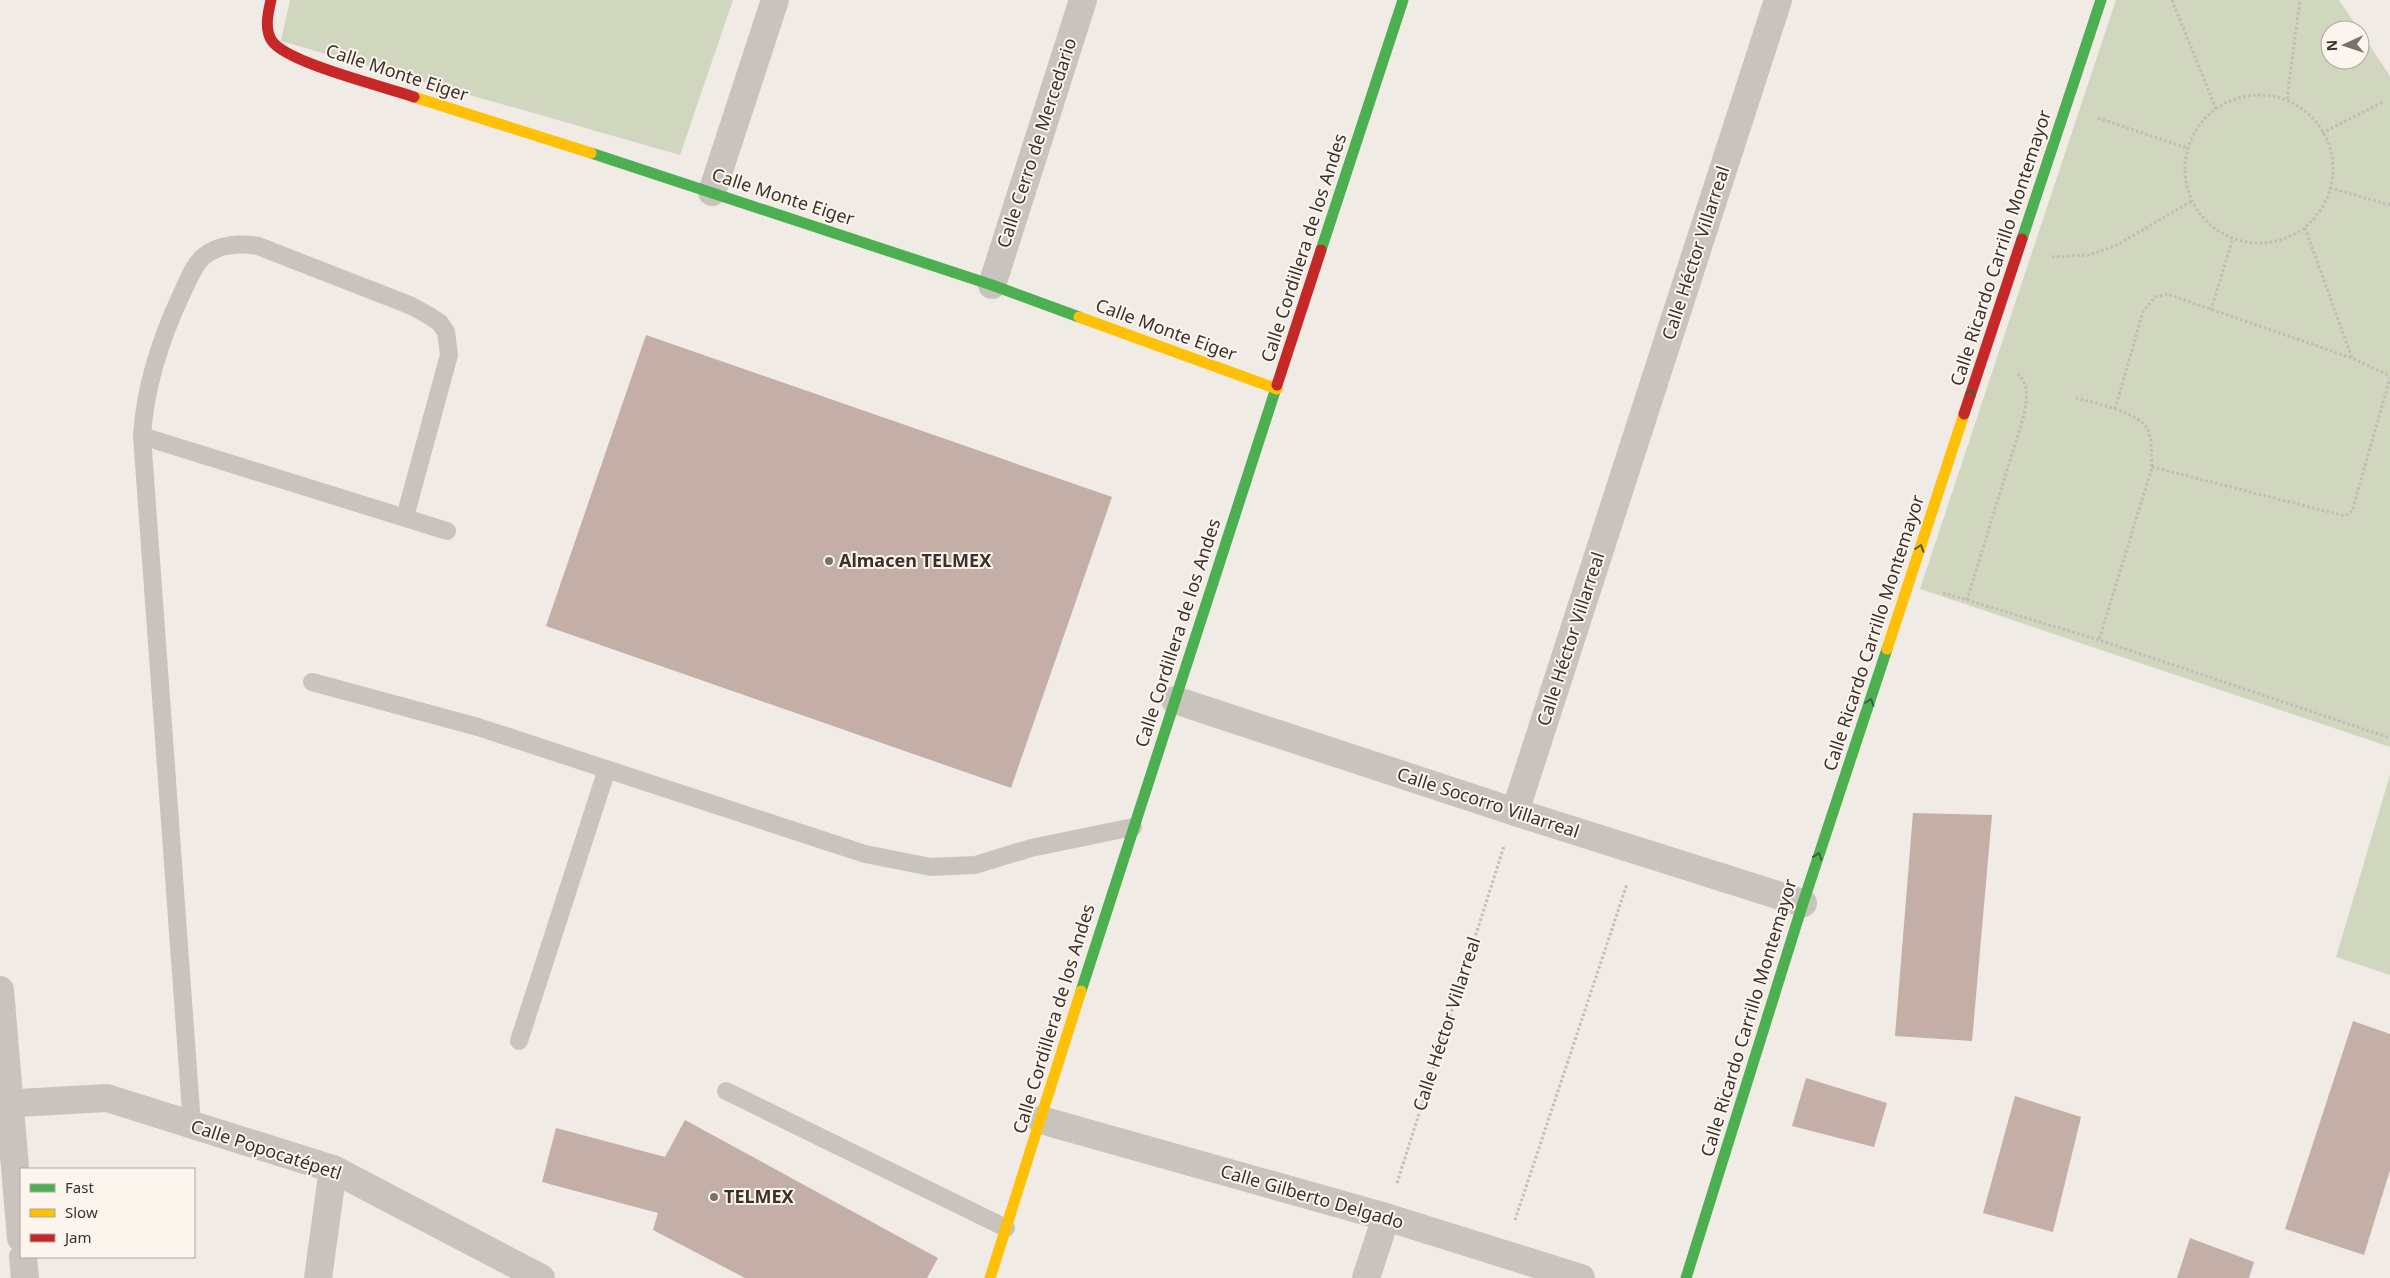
<svg xmlns="http://www.w3.org/2000/svg" width="2390" height="1278" viewBox="0 0 2390 1278" font-family="'Noto Sans',sans-serif">
<style>
.green{fill:#d1d6bf}
.building{fill:#c3afa7}
.lines{fill:none;stroke-linecap:round;stroke-linejoin:round}
.path{stroke:#c2bbb6;stroke-width:3;stroke-dasharray:2.5 2.5;stroke-linecap:butt}
.lane{stroke:#c9c3be;stroke-width:18}
.street{stroke:#c9c3be;stroke-width:28}
.fast{stroke:#4caf50;stroke-width:11}
.slow{stroke:#ffc107;stroke-width:11}
.jam{stroke:#c62828;stroke-width:11}
.oneway{stroke:#415c38}
.poi-dot{fill:#7a716c;stroke:#fbf5ee;stroke-width:2}
.labels{text-anchor:middle;stroke-width:4;stroke-linejoin:round;paint-order:stroke}
.street-label{font-size:18px;fill:#3b302b;stroke:#fbf5ee}
.poi-label{font-size:18px;font-weight:bold;fill:#3b302b;stroke:#fbf5ee;text-anchor:start}
</style>
<rect width="100%" height="100%" fill="#f0ebe5"/>
<!-- green -->
<path class="green" d="M290 0H733L680 155 281 41Z
M2116 0H2339L2359 30H2330V60H2360V31L2390 76V747L1920 589Z
M2390 775V975L2336 957Z"/>
<!-- building -->
<path class="building" d="M646 335 1112 497 1011 788 546 626Z
M1913 813 1992 815 1972 1041 1895 1036Z
M2353 1021 2390 1034V1170L2364 1255 2285 1229Z
M1806 1078 1887 1103 1874 1147 1792 1126Z
M2015 1096 2081 1117 2053 1232 1983 1213Z
M685 1120 938 1258 927 1278H745L653 1230 658 1213 542 1182 556 1128 665 1157Z
M2190 1238 2254 1262 2249 1278H2177Z"/>
<g class="lines">
<!-- path -->
<path class="path" d="M2172 0 2216 109
M2185 169a74 74 0 1 1 148 0a74 74 0 1 1-148 0Z
M2287 99 2300 0
M2098 118 2187 148
M2322 133 2383 102
M2330 188 2390 205
M2305 228 2352 358
M2052 257 2089 255 2115 246 2192 201
M2211 310 2233 238
M2076 398C2094 403 2142 412 2149 432 2152 442 2151 455 2152 467L2099 640
M2115 409 2143 312 2155 297 2167 294 2352 358 2390 376
M2152 467 2345 516 2352 511 2390 378
M1943 593 1967 600 2024 415C2027 397 2030 385 2016 372
M1967 600 2099 640 2390 738
M1397 1183 1504 846
M1515 1220 1627 884"/>
<!-- lane -->
<path class="lane" d="M142 436C145 386 161 338 182 293 188 281 193 266 203 257 218 244 240 243 258 246L412 306 428 315 440 323 446 332 449 355 405 517
M312 682 478 727 865 854 931 867 975 865 1031 848 1133 827
M519 1041 607 769
M726 1091 1006 1228
M192 1125 142 436 447 531"/>
<!-- street -->
<path class="street" d="M712 192 775 0
M992 285 1083 0
M1175 700 1515 812 1803 903
M1515 812 1778 0
M0 990 21 1238
M0 1104 107 1098 333 1169 541 1278
M1041 1120 1386 1217 1581 1278
M23 1257 25 1278
M318 1278 333 1169
M1366 1278 1386 1217"/>
<!-- fast -->
<path class="fast" d="M591 153 992 285 1079 317
M2022 239 2101 0
M1321 250 1403 0
M1081 991 1277 385
M1686 1278 1803 903 1887 649"/>
<!-- slow -->
<path class="slow" d="M414 97 591 153
M1079 317 1277 389
M1887 649 1964 414
M990 1278 1081 991"/>
<!-- jam -->
<path class="jam" d="M271 0C268 13 264 29 272 41 287 63 386 87 414 97
M1277 385 1321 250
M1964 414 2022 239"/>
</g>
<!-- one-way arrows -->
<defs><path id="oneway-chevron" d="M-2-3.5L2.5 0L-2 3.5" fill="none" stroke-width="1.6" stroke-linecap="round" stroke-linejoin="round" transform="scale(1.25)"/></defs>
<g class="oneway">
<use href="#oneway-chevron" transform="translate(1971 393) rotate(-72)"/>
<use href="#oneway-chevron" transform="translate(1920 548) rotate(-72)"/>
<use href="#oneway-chevron" transform="translate(1870 702) rotate(-72)"/>
<use href="#oneway-chevron" transform="translate(1818 856) rotate(-71)"/>
</g>
<!-- markers -->
<g class="poi-dot">
<circle cx="829" cy="561" r="5"/>
<circle cx="714" cy="1197" r="5"/>
</g>
<g class="labels">
<!-- street labels -->
<g class="street-label">
<text transform="translate(397 73) rotate(18)" y="6">Calle Monte Eiger</text>
<text transform="translate(1037 143) rotate(-72)" y="6">Calle Cerro de Mercedario</text>
<text transform="translate(783 197) rotate(18)" y="6">Calle Monte Eiger</text>
<text transform="translate(1304 248) rotate(-72)" y="6">Calle Cordillera de los Andes</text>
<text transform="translate(2001 248) rotate(-72)" y="6">Calle Ricardo Carrillo Montemayor</text>
<text transform="translate(1696 253) rotate(-72)" y="6">Calle Héctor Villarreal</text>
<text transform="translate(1166 330) rotate(20)" y="6">Calle Monte Eiger</text>
<text transform="translate(1178 633) rotate(-72)" y="6">Calle Cordillera de los Andes</text>
<text transform="translate(1874 633) rotate(-72)" y="6">Calle Ricardo Carrillo Montemayor</text>
<text transform="translate(1571 639) rotate(-72)" y="6">Calle Héctor Villarreal</text>
<text transform="translate(1488 803) rotate(18)" y="6">Calle Socorro Villarreal</text>
<text transform="translate(1749 1018) rotate(-73)" y="6">Calle Ricardo Carrillo Montemayor</text>
<text transform="translate(1054 1019) rotate(-73)" y="6">Calle Cordillera de los Andes</text>
<text transform="translate(1447 1024) rotate(-72)" y="6">Calle Héctor Villarreal</text>
<text transform="translate(266 1150) rotate(18)" y="6">Calle Popocatépetl</text>
<text transform="translate(1312 1197) rotate(16)" y="6">Calle Gilberto Delgado</text>
</g>
<!-- poi labels -->
<g class="poi-label">
<text x="839" y="567">Almacen TELMEX</text>
<text x="724" y="1203">TELMEX</text>
</g>
</g>
<!-- legend -->
<rect x="20" y="1168" width="175" height="90" fill="#fbf5ee" stroke="#aea6a0"/>
<rect x="30" y="1184" width="25" height="8" fill="#4caf50" stroke="#aea6a0"/>
<text x="65" y="1193" font-size="15" fill="#3b302b">Fast</text>
<rect x="30" y="1209" width="25" height="8" fill="#ffc107" stroke="#aea6a0"/>
<text x="65" y="1218" font-size="15" fill="#3b302b">Slow</text>
<rect x="30" y="1234" width="25" height="8" fill="#c62828" stroke="#aea6a0"/>
<text x="65" y="1243" font-size="15" fill="#3b302b">Jam</text>
<!-- north arrow -->
<g transform="translate(2345 45) rotate(267)"><circle r="24" fill="#fbf5ee" stroke="#aea6a0"/>
<path d="M0-4L9 19L0 12L-9 19Z" fill="#7a716c"/>
<text y="-8" font-size="14" font-weight="bold" text-anchor="middle" fill="#3b302b">N</text>
</g>
</svg>
